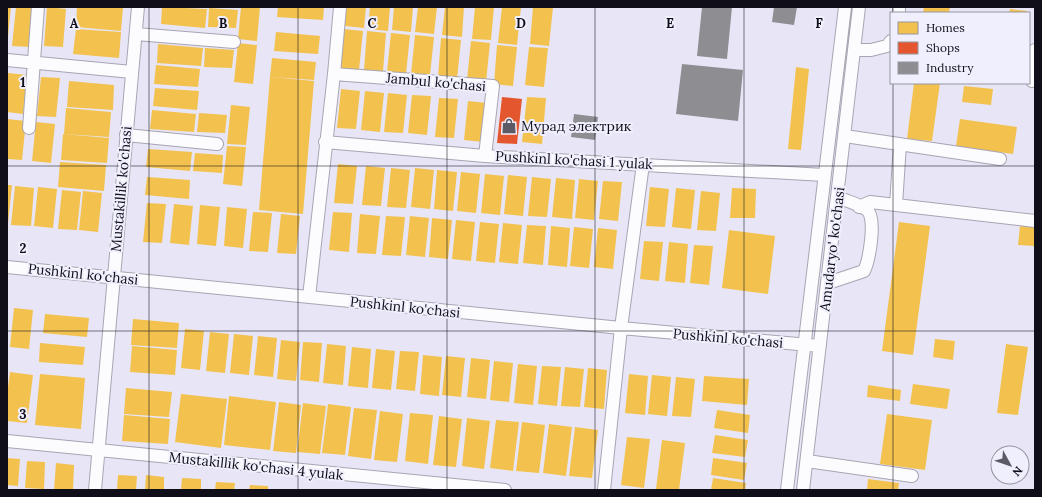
<svg xmlns="http://www.w3.org/2000/svg" width="1042" height="497" viewBox="0 0 1042 497" font-family="Lora,serif">
<style>
.homes{fill:#f2c14e}
.shops{fill:#e4572e}
.industry{fill:#8d8d92}
.lines{fill:none;stroke-linecap:round;stroke-linejoin:round}
.minor-casing{stroke:#a7a5b2;stroke-width:14}
.minor{stroke:#fcfbfe;stroke-width:12}
.grid{fill:none;stroke:#100e19;stroke-width:1;stroke-opacity:0.55}
.labels{text-anchor:middle;stroke-width:4;stroke-linejoin:round;paint-order:stroke}
.street-label{font-size:14px;fill:#100e19;stroke:#f0effd}
.poi-label{font-size:14px;fill:#100e19;stroke:#f0effd;text-anchor:start}
.grid-label{font-size:13px;text-anchor:middle;font-weight:bold;fill:#100e19;stroke:#f0effd;stroke-width:4;stroke-linejoin:round;paint-order:stroke}
</style>
<rect width="100%" height="100%" fill="#e8e6f6"/>
<!-- homes -->
<path class="homes" d="M7 7H11L8 37H7Z
M16 7 35 8 31 47 12 46Z
M47 7 66 9 63 47 44 46Z
M77 7H123L121 31 76 27Z
M162 7 207 9 205 28 161 24Z
M241 7H260L257 41 238 39Z
M278 7H324L323 20 277 17Z
M346 7H366L364 28 345 26Z
M370 7H390L388 31 368 29Z
M394 7H413L411 32 392 30Z
M418 7H437L434 34 415 32Z
M445 7H464L462 37 442 35Z
M475 7H494L491 40 472 39Z
M502 7H521L517 45 498 43Z
M533 7H553L549 46 530 44Z
M924 7H950L949 13H923Z
M209 8 238 10 236 28 208 27Z
M1010 9 1027 11V13H1009Z
M76 29 121 32 119 58 73 54Z
M344 29 363 31 359 70 340 68Z
M367 31 386 33 383 72 364 70Z
M276 32 320 36 318 54 274 51Z
M391 33 410 35 406 74 387 72Z
M415 35 434 37 430 75 411 74Z
M441 38 461 40 457 79 438 77Z
M471 41 490 43 486 82 467 80Z
M238 43 257 45 253 84 234 82Z
M158 44 203 48 201 66 157 63Z
M497 45 517 47 513 86 494 84Z
M529 47 548 48 544 87 525 85Z
M205 48 234 50 232 68 204 67Z
M272 58 316 62 314 80 270 77Z
M156 65 200 69 198 87 154 84Z
M796 67 809 69 801 150 788 149Z
M8 73 27 75 23 114 7 112Z
M41 77 60 78 56 117 37 116Z
M270 77 314 81 303 214 259 210Z
M69 81 114 85 113 110 67 107Z
M914 83H940L932 141 907 139Z
M964 86 993 89 991 105 962 102Z
M155 88 199 91 197 110 153 106Z
M341 89 360 91 356 129 337 128Z
M365 91 384 93 380 132 361 130Z
M388 93 407 95 403 133 384 132Z
M412 95 431 96 427 135 408 133Z
M527 97 546 98 542 144 522 142Z
M439 98 458 99 454 138 435 137Z
M468 101 487 103 483 142 464 140Z
M231 105 250 107 246 145 227 144Z
M66 108 111 112 109 137 64 134Z
M152 110 196 114 194 132 150 129Z
M199 113 227 115 225 133 197 132Z
M7 119 26 121 22 160 7 159Z
M960 119 1017 127 1013 154 956 146Z
M36 122 55 124 51 163 32 161Z
M63 134 109 138 107 163 61 160Z
M227 146 246 147 242 186 223 184Z
M148 149 192 152 190 171 146 167Z
M195 153 223 155 222 173 193 171Z
M60 162 106 165 104 191 58 187Z
M338 164 357 166 353 204 334 203Z
M366 166 385 168 381 206 362 205Z
M391 168 410 170 406 208 387 207Z
M415 168 434 170 430 209 411 207Z
M437 170 457 172 453 211 434 209Z
M461 172 480 174 476 213 457 211Z
M485 174 504 176 500 215 481 213Z
M508 175 527 177 523 216 504 214Z
M147 177 190 180 189 199 145 195Z
M532 177 551 179 547 217 528 216Z
M556 178 575 180 572 219 552 217Z
M579 179 598 181 594 220 575 218Z
M603 181 622 182 618 221 599 219Z
M7 185H12L8 224H7Z
M15 186 34 188 31 226 11 225Z
M38 187 57 189 53 228 34 226Z
M650 187 669 189 665 227 646 226Z
M676 188 695 190 691 229 672 227Z
M732 188 756 189 755 218H730Z
M62 190 81 192 77 230 58 229Z
M83 191 102 193 98 232 79 230Z
M701 191 720 193 716 231 697 230Z
M147 203 166 204 162 243 143 242Z
M174 204 193 206 189 245 170 243Z
M200 205 220 207 216 246 197 244Z
M227 207 247 209 243 248 224 246Z
M253 212 272 213 268 252 249 251Z
M333 212 352 213 349 252 329 250Z
M281 214 300 216 296 254 277 253Z
M360 214 380 216 376 254 357 253Z
M386 216 405 217 401 256 382 255Z
M410 216 429 218 425 257 406 255Z
M432 218 452 220 448 259 429 257Z
M456 220 475 222 471 261 452 259Z
M480 222 499 224 495 263 476 261Z
M899 222 930 226 913 355 882 351Z
M503 223 522 225 518 264 499 262Z
M527 225 546 226 543 265 523 263Z
M551 226 570 228 567 267 548 265Z
M1020 226 1035 227V246L1018 245Z
M574 227 593 229 589 268 570 266Z
M598 228 617 230 613 269 594 267Z
M729 230 775 236 768 294 722 288Z
M644 241 663 242 659 281 640 279Z
M669 242 688 244 685 283 665 281Z
M694 245 713 246 709 285 690 283Z
M14 308 33 310 29 349 10 347Z
M45 314 89 318 87 337 43 333Z
M133 319 179 323 177 348 131 345Z
M185 329 204 331 200 370 181 368Z
M210 332 229 334 225 373 206 371Z
M234 334 253 336 249 375 230 373Z
M258 336 277 338 273 377 254 375Z
M935 339 955 341 953 360 933 357Z
M281 340 300 342 296 381 277 379Z
M303 342 322 343 319 382 300 380Z
M40 343 85 347 83 365 39 362Z
M327 344 346 346 343 385 323 383Z
M1006 344 1028 347 1018 415 997 413Z
M132 346 177 350 175 375 130 372Z
M352 347 371 349 368 388 348 386Z
M376 349 395 351 391 390 372 388Z
M400 351 419 352 415 391 396 389Z
M423 355 442 357 439 396 420 394Z
M446 356 465 358 461 397 442 395Z
M471 358 490 360 486 399 467 397Z
M494 361 513 363 509 402 490 400Z
M518 364 537 366 533 405 514 403Z
M542 366 561 367 557 406 538 404Z
M565 367 584 369 580 407 561 406Z
M588 368 607 370 604 409 584 407Z
M10 372 33 375 27 423 7 421V395Z
M40 374 85 378 81 429 35 425Z
M629 374 648 376 645 415 625 413Z
M652 375 671 377 667 416 648 414Z
M704 376 749 379 747 405 702 401Z
M676 377 695 379 691 417 672 416Z
M913 384 950 389 947 409 910 404Z
M868 385 901 390 900 401 867 397Z
M126 388 172 392 169 417 124 414Z
M181 394 227 399 221 448 175 442Z
M229 396 276 402 270 450 224 445Z
M279 402 301 405 296 453 273 451Z
M303 403 326 406 320 454 297 452Z
M328 404 351 407 345 455 322 453Z
M354 408 377 410 371 459 348 456Z
M717 410 750 415 748 433 714 428Z
M380 411 403 414 397 462 374 460Z
M410 413 433 415 428 464 405 461Z
M887 414 932 420 925 470 880 464Z
M124 415 170 419 168 444 122 441Z
M439 416 462 419 456 467 433 465Z
M467 418 490 421 484 469 462 466Z
M496 420 519 422 513 471 490 468Z
M522 422 545 425 539 473 516 471Z
M549 424 572 427 566 476 543 473Z
M575 427 598 430 592 478 569 476Z
M715 435 748 440 745 457 712 453Z
M627 437 650 439 644 488 621 485Z
M662 440 685 443 679 490 656 489Z
M7 458 20 459 18 486 7 485Z
M713 458 747 463 744 480 711 475Z
M27 461 45 462 44 489 25 488Z
M56 463 74 465 73 490H54Z
M118 475 137 476 136 490H117Z
M146 475 164 477V490H145Z
M182 478 201 479V490H181Z
M713 478 746 483 745 490H711Z
M868 479 899 483 898 490H867Z
M216 482 235 483 234 490H215Z
M250 485 268 486V490H249Z"/>
<!-- shops -->
<path class="shops" d="M502 97 522 99 517 144 497 143Z"/>
<!-- industry -->
<path class="industry" d="M702 7H732L727 59 697 56Z
M774 7H797L794 25 772 22Z
M682 64 743 70 738 121 676 114Z
M574 114 598 117 595 140 571 137Z"/>
<g class="lines">
<!-- minor casing -->
<g class="minor-casing">
<path id="minor" d="M899 13V7
M136 34 234 42
M855 50H871L887 46 891 41
M7 60 132 72
M334 74 493 86 485 156
M1032 81 1035 50
M29 128 38 7
M126 135 217 144
M845 136 1000 159
M325 142 485 156 824 175
M896 205 900 144
M859 207 870 202 1035 221
M7 267 621 328 820 346
M828 283 864 271C869 261 877 218 867 210 859 204 846 201 838 197
M309 297 334 74 340 7
M7 441 505 490
M807 461 912 476
M95 490 138 7
M604 490 621 328 643 164
M787 490 845 7
M803 490 859 7"/>
</g>
<!-- minor -->
<use href="#minor" class="minor"/>
</g>
<!-- grid -->
<path class="grid" d="M149 7V490M298 7V490M447 7V490M595 7V490M744 7V490M893 7V13M893 83V490M7 166H1035M7 331H1035"/>
<!-- icons -->
<defs>
<g id="shop-bare" transform="scale(1.2)"><path d="M-5-2.5h2.3a2.7 3.5 0 0 1 5.4 0H5L5.5 6h-11ZM-1.5-2.5h3a1.5 2.3 0 0 0-3 0Z" fill="#5c5a66" stroke="#f0effd" stroke-width="2.5" paint-order="stroke"/></g>
</defs>
<g fill-rule="evenodd">
<use href="#shop-bare" x="509" y="126"/>
</g>
<g class="labels">
<!-- street labels -->
<g class="street-label">
<text transform="translate(436 82) rotate(5)" y="5">Jambul ko'chasi</text>
<text transform="translate(574 160) rotate(3)" y="5">Pushkinl ko'chasi 1 yulak</text>
<text transform="translate(121 189) rotate(-85)" y="5">Mustakillik ko'chasi</text>
<text transform="translate(832 249) rotate(-83)" y="5">Amudaryo' ko'chasi</text>
<text transform="translate(83 274) rotate(6)" y="5">Pushkinl ko'chasi</text>
<text transform="translate(405 307) rotate(6)" y="5">Pushkinl ko'chasi</text>
<text transform="translate(728 338) rotate(5)" y="5">Pushkinl ko'chasi</text>
<text transform="translate(256 466) rotate(6)" y="5">Mustakillik ko'chasi 4 yulak</text>
</g>
<!-- poi labels -->
<g class="poi-label">
<text x="521" y="131">Мурад электрик</text>
</g>
</g>
<g class="grid-label">
<text x="74" y="28">A</text>
<text x="223" y="28">B</text>
<text x="372" y="28">C</text>
<text x="521" y="28">D</text>
<text x="670" y="28">E</text>
<text x="819" y="28">F</text>
<text x="23" y="87">1</text>
<text x="23" y="253">2</text>
<text x="23" y="419">3</text>
</g>
<!-- border -->
<rect width="1042" height="497" fill="none" stroke="#100e19" stroke-width="16"/>
<!-- legend -->
<rect x="890" y="12" width="140" height="72" fill="#f0effd" stroke="#9695a2"/>
<rect x="898" y="22" width="20" height="12" fill="#f2c14e" stroke="#9695a2"/>
<text x="926" y="32" font-size="12" fill="#100e19">Homes</text>
<rect x="898" y="42" width="20" height="12" fill="#e4572e" stroke="#9695a2"/>
<text x="926" y="52" font-size="12" fill="#100e19">Shops</text>
<rect x="898" y="62" width="20" height="12" fill="#8d8d92" stroke="#9695a2"/>
<text x="926" y="72" font-size="12" fill="#100e19">Industry</text>
<!-- north arrow -->
<g transform="translate(1010 465) rotate(130)"><circle r="19" fill="#f0effd" stroke="#9695a2"/>
<path d="M0-3L7 15L0 10L-7 15Z" fill="#5c5a66"/>
<text y="-6" font-size="11" font-weight="bold" text-anchor="middle" fill="#100e19">N</text>
</g>
</svg>
